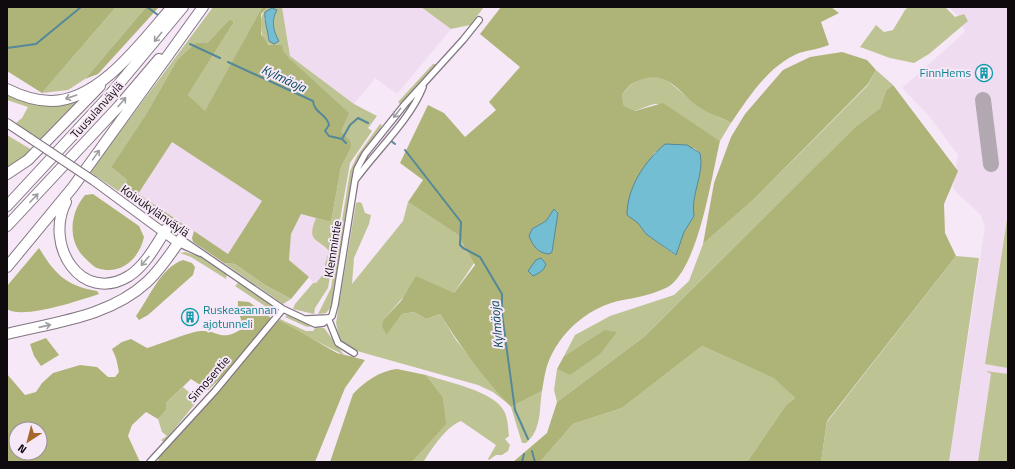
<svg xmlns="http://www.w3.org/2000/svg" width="1015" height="469" viewBox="0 0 1015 469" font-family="'Titillium Web',sans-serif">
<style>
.built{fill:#f0dcf0}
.green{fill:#bec394;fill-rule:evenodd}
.forest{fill:#aeb478;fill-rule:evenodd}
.water{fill:#74bed3;stroke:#558898}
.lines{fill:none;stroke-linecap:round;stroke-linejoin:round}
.stream{stroke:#558898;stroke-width:2}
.taxiway{stroke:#b2a8b2;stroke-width:16}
.minor-casing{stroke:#837683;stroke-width:8}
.primary-casing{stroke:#837683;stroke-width:10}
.motorway-casing{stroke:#837683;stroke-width:12}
.minor{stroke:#fff;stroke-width:5.5}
.primary{stroke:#fff;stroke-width:8}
.motorway{stroke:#fff;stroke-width:10}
.primary-bridge-casing{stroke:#837683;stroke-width:10;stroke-linecap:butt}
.primary-bridge{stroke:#fff;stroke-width:8}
.oneway{stroke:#9f9d9f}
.labels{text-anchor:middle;stroke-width:4;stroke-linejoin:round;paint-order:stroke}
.culture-label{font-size:12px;fill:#0d838f;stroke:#f6e8f6;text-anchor:end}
.street-label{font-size:12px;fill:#0e0a0e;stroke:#f6e8f6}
.water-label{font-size:13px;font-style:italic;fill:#044959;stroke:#f6e8f6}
</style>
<rect width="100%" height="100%" fill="#f6e8f6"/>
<!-- built -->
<path class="built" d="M282 7H421L451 29 397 94 375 78 354 104 290 56Z
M949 7H1008V462H949L985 227 981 215 955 191 953 186 958 155 929 116 902 88 965 32 957 15Z
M172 142 262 201 228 254 138 194Z
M301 214 316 218 313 227 317 242 329 251 325 264 326 271 316 283H313L309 277 289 260 291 234Z"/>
<!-- green -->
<path class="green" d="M116 7H146L85 79 68 90 42 93Z
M213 7H262L205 112 188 95 234 22 230 19 207 43H195L177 60 146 114 111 167 127 180V190L173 226 177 220 183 224 177 231 90 172Z
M268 7H282L290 56 354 104 377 116 368 128 372 131 350 163 328 288 315 308 314 314 293 309 295 304 313 283H316L326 271 325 264 329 251C317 238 306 242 316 218L331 222 341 167 352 146 350 140 341 131 290 59C277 44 260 48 261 24 261 16 262 13 268 7ZM277 10C271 20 273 31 279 41H269L267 26 264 18Z
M421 7H484L470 25 451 29Z
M908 7H945L955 17 964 14 968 21 929 54 914 63 890 58 860 47 876 25 884 32 893 30 905 10Z
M433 64H437L401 105 398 102Z
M876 70 893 85 886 90 880 108 855 127 645 336 557 402 554 390 557 369 570 374 604 330 564 356 575 335 610 316 674 295 689 281 703 244 752 201 868 85Z
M657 76 668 81 700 108 731 123 720 141C708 134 666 103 655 104 649 105 641 109 634 111L624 106 622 95C631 82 642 77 657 76Z
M7 93 21 99 87 94 43 141 15 124 22 118 28 107 7 100Z
M380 124 382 125C375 143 359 155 353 173L331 307 326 313 318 314 331 288 350 171 357 156Z
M7 135 32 150 7 171Z
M360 202 362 204 365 213 371 215 369 224 354 258 352 284 403 221 408 202 458 235 474 263 454 293 406 294 384 319 385 334 402 314 414 312 426 319 440 314 456 340 507 403 493 392 478 385 350 349 340 341 336 323 356 203Z
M1008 213V368L985 364Z
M185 252 201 257 227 274 226 279 191 257 180 253Z
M956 256 979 258 949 462H821L827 422Z
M224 263 235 264 265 285 291 299 283 304Z
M239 282 275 307V309L271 310 235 286Z
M287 315 312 326 307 327 285 317Z
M280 319 306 331H313L316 327 324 328 344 355 296 331 279 320Z
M702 346 775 378 795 398 786 405 747 462H540L573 424 622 408Z
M986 371 1008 374V462H978L991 374Z
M426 375C447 382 494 391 504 411 508 418 508 428 509 436L505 439 510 445 508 451 502 455H496L489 460 488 459 496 445 461 421C446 427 433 447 424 461L425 462H412L445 424 443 397Z
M183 387 198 400 164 442 161 440 167 436 162 432 158 419 166 410 165 404Z
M542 391C539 409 542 430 526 443H522L511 407Z"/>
<!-- forest -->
<path class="forest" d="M7 7H116L42 93 7 71Z
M146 7H159L98 74 85 79Z
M262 7H268L261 14V34L269 45H282L283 51 290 59 349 113 341 131 350 140 352 146 341 167 331 222 301 214 291 234 289 260 309 277 291 299 265 285 235 264 224 263 211 254 193 242 192 238 194 231 228 254 262 201 172 142 138 194 177 220 174 226 130 195 127 190V180L111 167 146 114 177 60 195 43H207L230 19 234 22 188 95 205 111Z
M501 7H831L839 13 821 22 829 45C819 49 809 50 799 53 768 66 749 97 731 123 721 117 709 114 700 108 682 96 669 70 643 79 633 82 628 86 622 95L624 106 635 111 663 103 720 141C711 179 700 258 672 284 663 292 636 298 623 300 591 306 563 329 550 358 545 369 544 380 542 391L511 407C484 379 461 347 440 314L426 319 414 312 402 314 386 335 382 326 384 319 401 301 416 276 454 293 475 265 458 235 408 202 423 180 400 163 428 105 444 113 465 137 496 110 489 102 520 67 480 34ZM694 148 700 153 701 157 692 206 694 216 684 232 675 255 646 234 638 223 650 160 655 152ZM554 209 558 212 552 252 532 229 546 221Z
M842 52 867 60 876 70 868 84 752 201 703 244 714 183 731 137 745 114 783 70 810 57Z
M893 85 958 171 944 204 945 233 956 256 827 421 821 462H747L786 405 795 398 774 378 702 346 622 408 573 424 540 462H513L547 433 557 402 645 336 855 127 880 108 886 90Z
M93 194 139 226 144 237C139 259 121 276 97 268 94 267 90 263 87 260 67 243 69 214 85 195Z
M39 248C55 274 66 286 97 291L99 294C81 300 22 320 7 309V286Z
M183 260 192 263 195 267 193 275 148 315 139 320 136 316C149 298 161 267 183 260Z
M238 301 249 302 271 318 223 376 208 390 191 379 166 403V410L158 419 146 412 132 425 128 436 140 462H7V374L25 395 36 392 42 383 53 373 80 365 97 367 108 377H115L119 372 116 358 112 349 122 342 131 339 147 348C161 344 189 332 201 331 219 330 221 343 243 328 241 315 237 315 238 301ZM16 429H40V453H16Z
M279 320 337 353 365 360 345 388 315 462H158L159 456Z
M604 330 617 332 600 354 570 375 557 369 564 356Z
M46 338 59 355 41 366 34 356 30 344Z
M397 369 426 375 443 397 446 424 412 462H330L353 394C365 381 380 371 397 369Z"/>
<!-- water -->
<path class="water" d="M272 8 277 10C271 20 273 31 279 41L274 44 269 41C268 31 264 21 265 12Z
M665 144 687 145 700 153C705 174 690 195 694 216L684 232 676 255 646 234 638 223 627 215C627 188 644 162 665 144Z
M554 209 558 213 552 252 549 254C538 253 533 246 529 236L532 229 546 221Z
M541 258 546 264C544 271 539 273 533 276L528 271 536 260Z"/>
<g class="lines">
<!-- stream -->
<path class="stream" d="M147 7 158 15
M190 44 220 58
M7 48 36 44 81 7
M228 62 313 101C314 113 327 114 329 125L325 131 329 136 342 139 350 125 358 118 368 123
M342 139 346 143
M391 141 395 144
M405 150 461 222 460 245 463 248 480 257 502 294V314L515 410 528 439
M532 451 535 462
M522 462 524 454"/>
<!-- taxiway -->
<path class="taxiway" d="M983 100 991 164"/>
<!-- minor casing -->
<g class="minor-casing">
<path id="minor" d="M356 179C377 150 410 120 423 87
M181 239 283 309 315 324 323 323 332 316 335 305 355 180 357 169 365 154 405 104 463 40 479 20
M178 243 200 253
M328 318 338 343 354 353
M307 319 328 318
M150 462 215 391 283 309"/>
</g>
<!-- primary casing -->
<g class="primary-casing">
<path id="primary" d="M7 123 31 139
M94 181 178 243"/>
</g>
<!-- motorway casing -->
<g class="motorway-casing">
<path id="motorway" d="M7 89C21 96 35 101 51 101 100 101 143 40 172 7
M7 174 28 160 100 86
M66 202C44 245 81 305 129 276 146 265 156 245 167 228
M7 206 108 97 183 7
M7 226 119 106 159 59
M7 267 73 187 203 7
M7 334C55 322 109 317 147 282 160 270 171 253 181 239"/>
</g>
<!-- minor -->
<use href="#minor" class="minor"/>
<!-- primary -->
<use href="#primary" class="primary"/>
<!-- motorway -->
<use href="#motorway" class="motorway"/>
<!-- primary-bridge casing -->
<g class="primary-bridge-casing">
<path id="primary-bridge" d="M31 139 94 181"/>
</g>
<!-- primary-bridge -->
<use href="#primary-bridge" class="primary-bridge"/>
</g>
<!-- one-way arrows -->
<defs><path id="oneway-shaft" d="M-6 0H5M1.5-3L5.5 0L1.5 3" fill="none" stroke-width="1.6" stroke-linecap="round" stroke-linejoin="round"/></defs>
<g class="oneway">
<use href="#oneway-shaft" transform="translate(158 37) rotate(129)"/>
<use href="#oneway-shaft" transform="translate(71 97) rotate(161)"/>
<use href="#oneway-shaft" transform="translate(122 102) rotate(-49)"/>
<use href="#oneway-shaft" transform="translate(397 113) rotate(128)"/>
<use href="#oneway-shaft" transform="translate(96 155) rotate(-55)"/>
<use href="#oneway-shaft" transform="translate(34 198) rotate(-46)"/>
<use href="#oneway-shaft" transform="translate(145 261) rotate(130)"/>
<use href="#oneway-shaft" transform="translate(45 326) rotate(-13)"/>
</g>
<!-- icons -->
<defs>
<g id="building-ring" transform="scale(0.9)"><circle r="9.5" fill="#f6e8f6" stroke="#0f9aa8" stroke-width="1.5"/><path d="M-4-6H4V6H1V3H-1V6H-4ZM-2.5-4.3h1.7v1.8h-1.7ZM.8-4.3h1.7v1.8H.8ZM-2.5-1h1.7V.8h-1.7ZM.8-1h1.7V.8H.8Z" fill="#0f9aa8"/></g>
</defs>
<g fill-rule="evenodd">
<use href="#building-ring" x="984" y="73"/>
<use href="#building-ring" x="190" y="317"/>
</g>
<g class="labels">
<!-- culture labels -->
<g class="culture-label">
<text x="971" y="77">FinnHems</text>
<text x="203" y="314" text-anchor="start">Ruskeasannan<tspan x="203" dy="14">ajotunneli</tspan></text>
</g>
<!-- street labels -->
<g class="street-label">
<text transform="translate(97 110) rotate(-48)" y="4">Tuusulanväylä</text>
<text transform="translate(155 211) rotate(35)" y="4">Koivukylänväylä</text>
<text transform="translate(333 249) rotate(-81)" y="4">Klemmintie</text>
<text transform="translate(209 379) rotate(-49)" y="4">Simosentie</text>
</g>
<!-- water labels -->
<g class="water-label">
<text transform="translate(284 78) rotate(25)" y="5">Kylmäoja</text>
<text transform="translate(496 325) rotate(-95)" y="5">Kylmäoja</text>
</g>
</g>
<!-- border -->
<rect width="1015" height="469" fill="none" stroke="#0e0a0e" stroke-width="16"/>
<!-- north arrow -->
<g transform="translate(28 441) rotate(216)"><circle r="19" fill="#f6e8f6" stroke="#998f99"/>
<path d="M0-3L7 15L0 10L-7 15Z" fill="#a5672c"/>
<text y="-6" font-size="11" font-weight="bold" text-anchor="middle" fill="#0e0a0e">N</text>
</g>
</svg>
